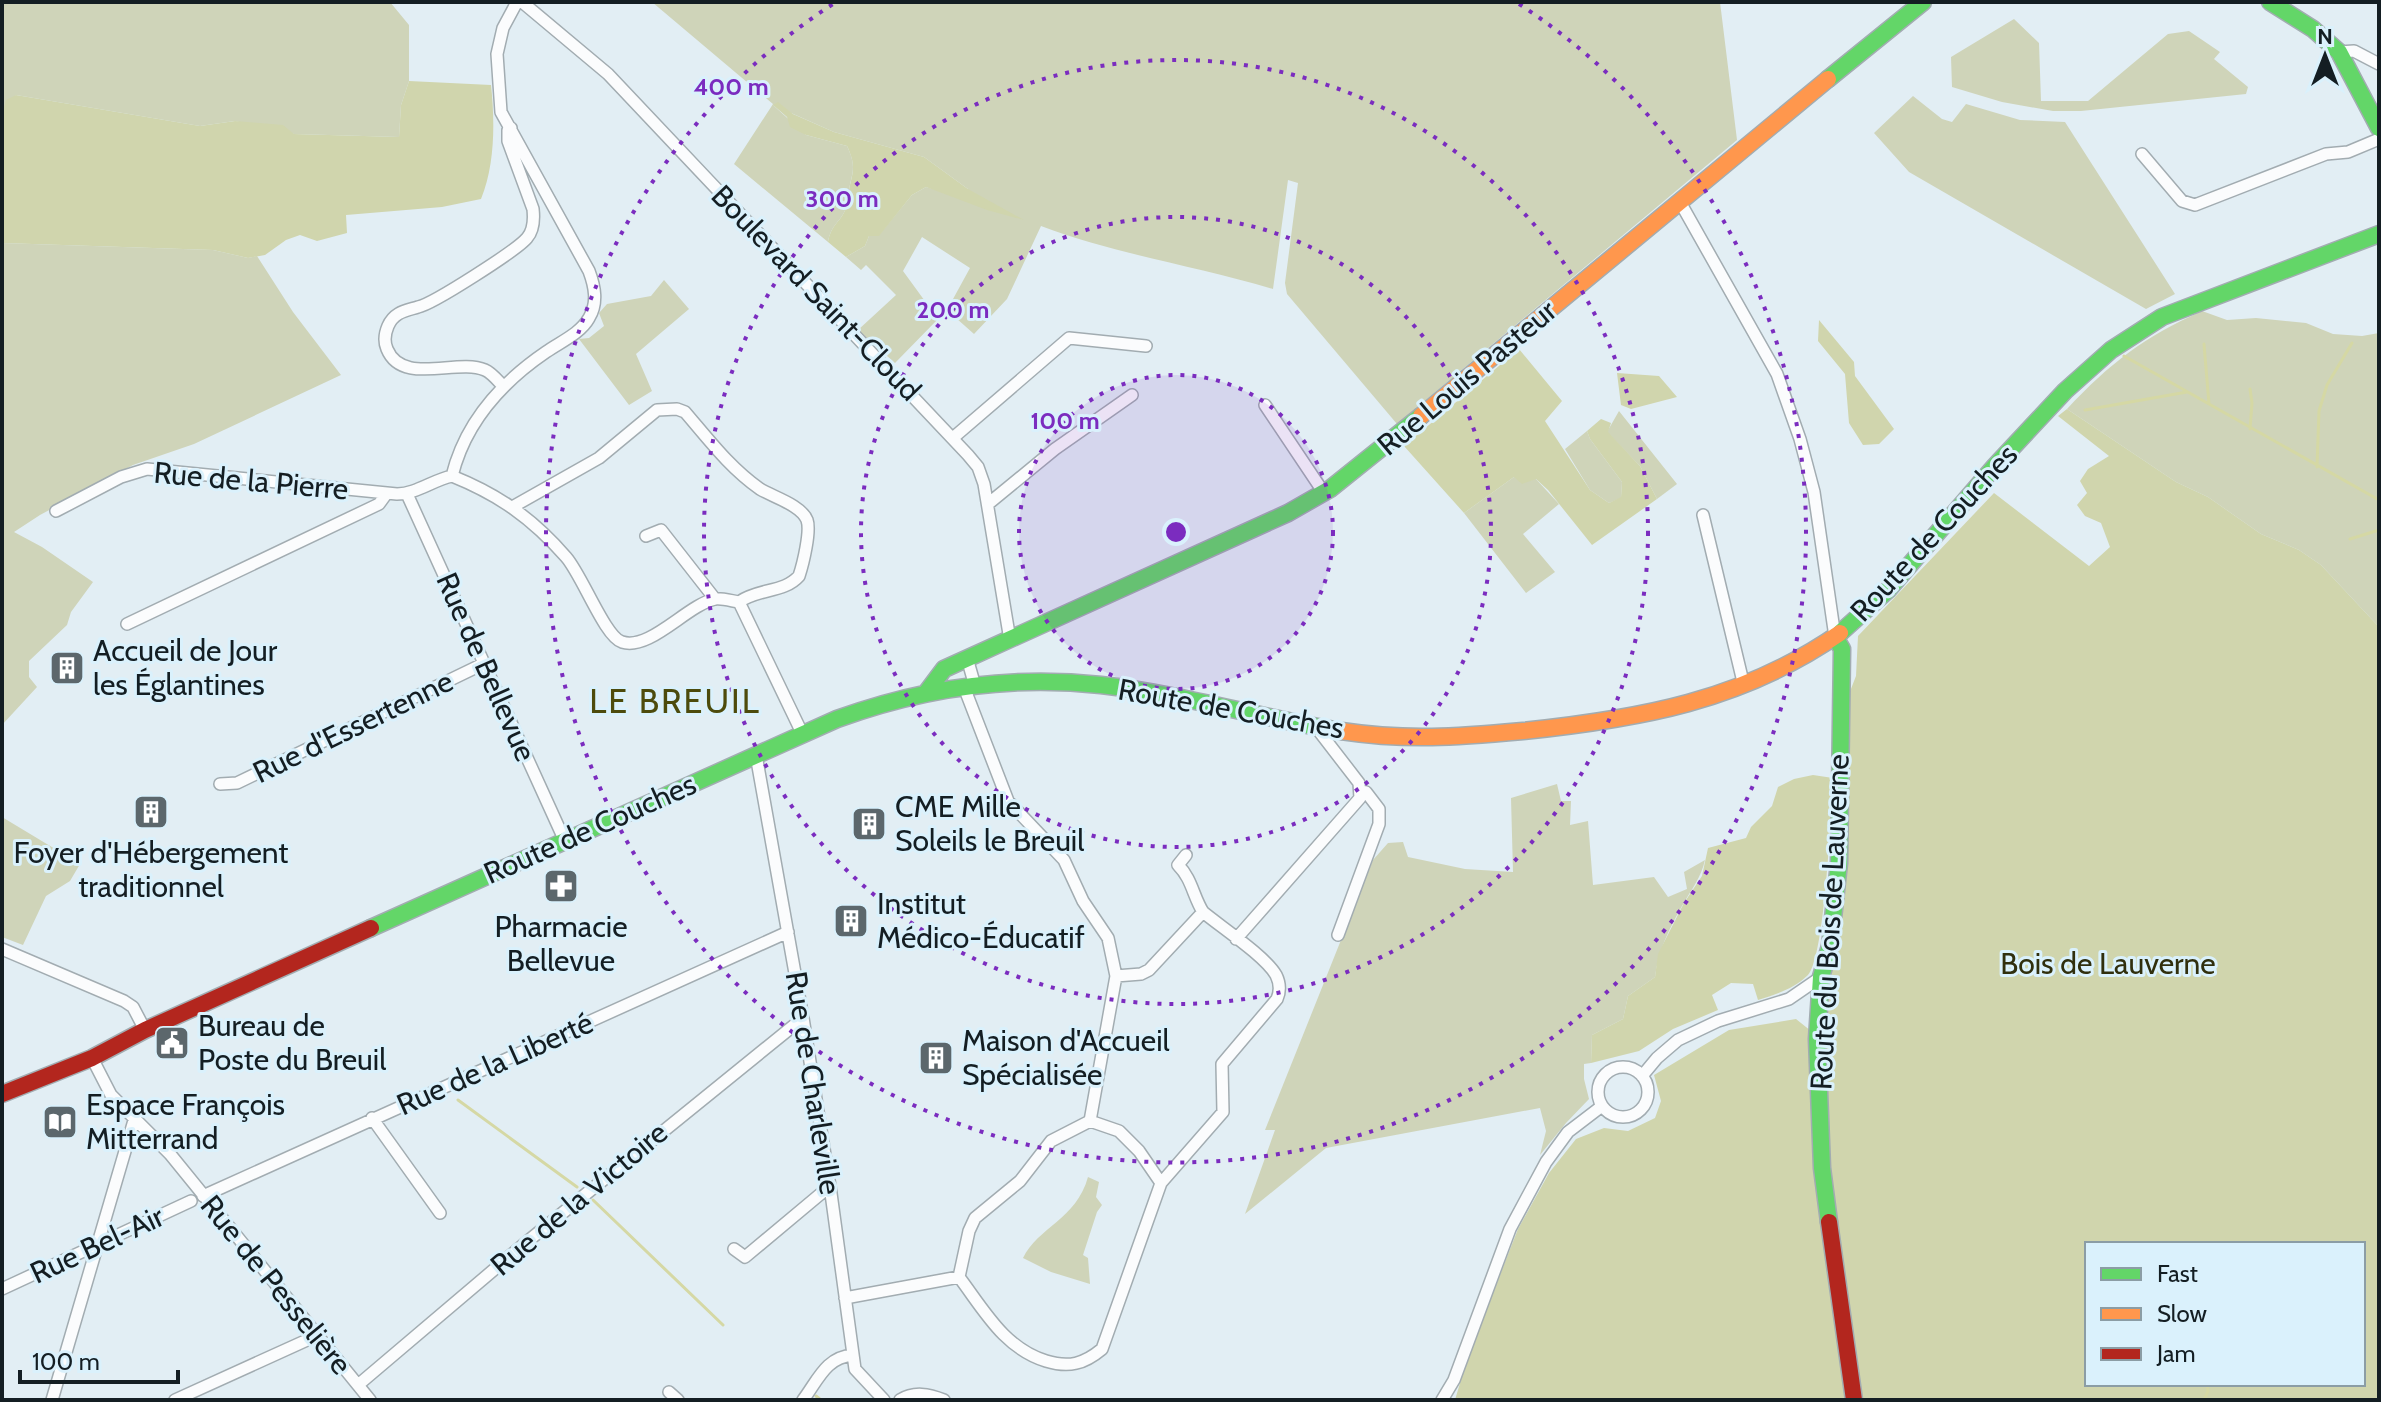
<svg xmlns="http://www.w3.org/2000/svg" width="2381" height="1402" viewBox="0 0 2381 1402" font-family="Cabin,sans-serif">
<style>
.green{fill:#cfd4b9}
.forest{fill:#d0d5ad;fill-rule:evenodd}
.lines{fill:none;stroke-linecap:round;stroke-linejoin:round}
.stream{stroke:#d5d8a4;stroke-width:3}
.street-casing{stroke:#a2acb1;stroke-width:14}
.fast-casing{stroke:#a2acb1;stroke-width:19}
.slow-casing{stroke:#a2acb1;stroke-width:19}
.jam-casing{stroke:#a2acb1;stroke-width:19}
.street{stroke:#fbfcfd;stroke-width:11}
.fast{stroke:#63d668;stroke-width:16}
.slow{stroke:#ff974d;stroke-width:16}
.jam{stroke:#b3261e;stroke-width:16}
.ring{fill:none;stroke:#7b2cbf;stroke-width:4;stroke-dasharray:4 8}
.labels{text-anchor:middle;stroke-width:6;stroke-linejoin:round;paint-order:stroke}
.street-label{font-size:30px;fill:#141e23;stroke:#daf1fc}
.poi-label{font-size:30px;fill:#141e23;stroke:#daf1fc;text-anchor:start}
.park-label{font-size:30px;fill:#302f0d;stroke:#daf1fc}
.quarter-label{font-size:34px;letter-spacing:2px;fill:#4d4b0c;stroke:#daf1fc}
.centre{fill:#7b2cbf;stroke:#daf1fc;stroke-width:4}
.ring-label{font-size:24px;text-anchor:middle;font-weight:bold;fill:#7b2cbf;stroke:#daf1fc;stroke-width:6;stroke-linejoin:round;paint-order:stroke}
</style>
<rect width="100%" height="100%" fill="#e2eef4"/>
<!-- green -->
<path class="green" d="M2 2H390L409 25V81L401 105 399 137 294 134 235 121 200 126 16 95 2 116Z
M652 2H1720L1737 140 1397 424 1287 294 1285 283 1298 183 1288 180 1273 289C1196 266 1115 254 1041 226L1007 299 974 334 947 310 970 268 922 237 903 271 938 319 895 363 858 330 896 295 866 265 861 270 846 257 865 246 869 236 879 235 912 195 926 187 951 194 968 189 924 157 834 132 773 105 806 135 847 146C858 169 851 173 848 196 847 198 847 206 846 208 841 222 831 224 828 242L734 164 773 104Z
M2014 19 2039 43 2041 101H2088L2168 34 2189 31 2220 52 2214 59 2248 87 2246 94 2081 111H2053L2002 102 1952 87 1951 57Z
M1913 96 1942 119 1952 122 1966 104 2020 120 2065 122 2175 294 2146 309 1909 172 1874 133Z
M2 243 213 250 248 258 257 256 293 312 341 375 194 444 133 465 40 515 14 532 42 547 93 582 71 612 67 625 29 661V677L37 687 2 725Z
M664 280 689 309 636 354 652 391 629 405 579 339 589 338 604 326 599 313 607 304 651 296Z
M2202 311 2227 320 2256 318 2306 323 2333 334 2362 336 2379 333V627L2321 565 2299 550 2261 534 2208 497 2176 482 2067 409C2110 363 2144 337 2202 311Z
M1619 411 1677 484 1657 499 1640 466 1607 432Z
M1587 431 1590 439 1622 482 1621 498 1609 503 1590 490 1565 449Z
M1514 477 1535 478 1559 504 1523 534 1555 572 1526 593 1464 513Z
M1557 784 1561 801H1571L1570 825 1588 821 1593 885 1654 877 1668 897 1687 889 1684 872 1705 860C1701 878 1691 890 1682 906 1669 929 1658 951 1655 977L1628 996 1623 1019 1592 1035 1591 1063 1584 1064V1079L1589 1099 1566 1123 1540 1155 1546 1131 1540 1108 1326 1148 1245 1214 1275 1130H1265L1373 860 1388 843 1403 842 1408 857 1465 869 1513 872 1511 798Z
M2 817 80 864 70 881 46 896 23 945 2 937Z
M1088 1177 1099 1182 1096 1197 1102 1205 1097 1212 1083 1255 1088 1258 1090 1284 1051 1272 1023 1258C1038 1227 1076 1220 1088 1177Z"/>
<!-- forest -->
<path class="forest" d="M409 81 491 85C495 122 495 165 481 199L442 207 346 215 347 233 317 241 300 235 286 240 265 255 248 258 213 250 2 243V116L6 100 16 95 200 126 235 121 283 125 294 134 399 137 401 105Z
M778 102 793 114 834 132 924 157 968 189 1024 220 987 210 926 187 912 195 879 236H869L865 246 846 257 828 242C831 224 841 222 846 208 847 206 847 198 848 196 851 174 858 169 847 146L806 135 790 127 787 117 773 105Z
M1819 320 1854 362 1855 376 1894 429 1879 444 1863 445 1849 423 1845 374 1818 341Z
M1519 349 1562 401 1545 421 1590 490 1609 503 1621 497 1622 482 1590 439 1587 431 1601 419 1611 423 1608 432 1640 466 1657 499 1592 545 1548 490 1536 479 1522 484 1514 477 1464 513 1404 446Z
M1617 373 1659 376 1677 397 1631 409 1621 405Z
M2067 409 2176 482 2208 497 2261 534 2299 550 2321 565 2379 627V1400H1860L1829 1164 1825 1072 1826 1013 1849 694 1856 676 1858 636 1994 493 2089 566 2110 547 2101 523 2085 516 2077 505 2087 493 2080 481 2088 469 2109 456 2058 416ZM2087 1244H2363V1384H2087Z
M1813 775 1833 778C1831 811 1825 957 1808 975 1794 989 1776 994 1758 1000L1753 984 1731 983 1712 995 1718 1010 1673 1029 1639 1051 1591 1063 1592 1035 1623 1019 1628 996 1655 977 1658 954 1684 903 1702 876 1708 848 1746 838 1751 827 1772 806 1778 787 1794 779Z
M1796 1019 1811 1031 1848 1400H1455L1467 1359 1518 1229 1549 1173 1576 1139 1604 1128 1628 1131 1655 1118 1661 1101 1654 1075 1729 1030Z"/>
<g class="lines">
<!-- stream -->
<path class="stream" d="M2204 344 2209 404
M2124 356 2379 500
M2085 410 2187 392
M2250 429 2252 403 2250 389
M2317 467 2319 411 2327 385 2352 343
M2350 539 2379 530
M458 1100 577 1187
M593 1200 723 1325
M816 1396 821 1400
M2204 1400 2208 1391 2207 1384"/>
<!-- street casing -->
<g class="street-casing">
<path id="street" d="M522 2 608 74 968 455 978 467 984 484 1010 640
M2339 52 2354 51 2379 64
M2142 154 2182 201 2195 205 2326 154 2348 152 2379 139
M1680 202 1777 374 1800 439 1814 492 1835 637
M503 386C498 381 492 373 485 370 457 358 402 386 387 349 384 342 385 333 388 326 394 312 405 311 418 307 433 304 517 250 527 238 534 230 534 218 533 209L508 141V130L511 128
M1265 405 1324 493
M954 437 1069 338 1146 346
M452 476C465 423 502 382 546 352 560 342 580 334 589 318 598 303 595 287 589 271L501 112 497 54 503 28 517 2
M407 494 564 839
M988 504 1055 449 1132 395
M514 506 599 458 657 410 677 409 685 412C709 440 730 468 760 489 773 497 801 505 807 520 811 531 803 564 799 576 784 593 759 588 739 602L803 735
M56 511 121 477 147 469 397 494C416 494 433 480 452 476 499 495 532 518 566 557 582 575 605 637 622 642 650 651 687 605 715 599 722 598 732 601 739 602
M1703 515 1744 686
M646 536 661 530 715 599
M127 624 379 504 387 493
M967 658 975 686
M756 755 803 1018 830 1186 855 1369 884 1400
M220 784 237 783 485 663
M1338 935 1379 824V809L1366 792 1361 791
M1236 939 1360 798 1359 783 1315 726
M2 949 124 1001 133 1007 145 1030
M1116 976 1141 974 1149 970 1203 912
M92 1058 111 1095 170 1154 370 1400
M1598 1092a25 25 0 1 1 50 0a25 25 0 1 1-50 0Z
M1642 1076 1657 1058 1678 1040 1718 1021 1789 999 1821 977
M372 1118 440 1213
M1090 1121 1119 1131 1139 1151 1161 1183
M203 1196 788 932
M734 1249 745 1257 830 1186
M959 1277 969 1231 975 1218 1020 1181 1051 1141 1090 1121 1116 976 1108 938 1083 901 1064 860 1008 801 964 687
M2 1289 191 1201
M845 1298 959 1277C984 1310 1004 1348 1046 1361 1069 1368 1084 1364 1102 1349L1161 1183 1223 1112 1222 1064 1277 999C1280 992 1280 983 1276 975 1265 956 1221 927 1203 912 1193 896 1192 879 1178 865L1186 855
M358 1385 523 1245 803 1018
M669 1392 678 1400
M52 1400 135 1117
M175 1400 316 1336
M803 1400C818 1380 826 1357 853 1355
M900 1400C914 1391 929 1394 944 1400
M1442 1400 1454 1380 1510 1229 1546 1162 1568 1132 1602 1106"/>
</g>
<!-- fast casing -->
<g class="fast-casing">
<path id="fast" d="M2270 2 2313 29 2339 52 2379 128
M1828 79 1923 2
M1840 633 1888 590 1995 466 2065 391 2111 350 2162 317 2379 234
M926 693 944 669 1288 513 1330 489 1421 416
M371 928 837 719C922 688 1010 675 1101 685 1182 694 1260 718 1341 731
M1829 1222 1822 1168 1817 1039 1821 977 1830 946 1839 863 1842 649 1835 637"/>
</g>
<!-- slow casing -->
<g class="slow-casing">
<path id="slow" d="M1421 416 1828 79
M1341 731C1408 741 1456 737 1523 731 1639 719 1742 701 1840 633"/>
</g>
<!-- jam casing -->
<g class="jam-casing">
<path id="jam" d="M2 1094 92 1058 145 1030 371 928
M1829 1222 1854 1400"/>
</g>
<!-- street -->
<use href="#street" class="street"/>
<!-- fast -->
<use href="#fast" class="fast"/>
<!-- slow -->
<use href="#slow" class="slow"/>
<!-- jam -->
<use href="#jam" class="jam"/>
</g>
<!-- distance rings -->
<circle cx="1176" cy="532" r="157" fill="#7b2cbf" fill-opacity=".12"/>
<g class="ring">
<circle cx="1176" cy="532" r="157"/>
<circle cx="1176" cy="532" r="315"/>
<circle cx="1176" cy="532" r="472"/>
<path d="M1519 4A630 630 0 1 1 833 4"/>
</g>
<!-- icons -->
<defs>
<g id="building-square" transform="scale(1.8)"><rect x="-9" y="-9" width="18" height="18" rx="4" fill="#5c676c" stroke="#daf1fc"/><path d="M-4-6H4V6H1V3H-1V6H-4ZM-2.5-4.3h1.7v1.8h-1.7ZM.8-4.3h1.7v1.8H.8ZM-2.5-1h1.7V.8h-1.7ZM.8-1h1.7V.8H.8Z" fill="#fff"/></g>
<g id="pharmacy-square" transform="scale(1.8)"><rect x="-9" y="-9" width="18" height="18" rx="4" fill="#5c676c" stroke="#daf1fc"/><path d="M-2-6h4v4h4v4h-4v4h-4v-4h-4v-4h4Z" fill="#fff"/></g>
<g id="civic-square" transform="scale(1.8)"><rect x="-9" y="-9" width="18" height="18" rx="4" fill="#5c676c" stroke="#daf1fc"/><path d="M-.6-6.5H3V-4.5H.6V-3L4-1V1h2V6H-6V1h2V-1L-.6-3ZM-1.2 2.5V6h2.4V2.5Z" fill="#fff"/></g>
<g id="library-square" transform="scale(1.8)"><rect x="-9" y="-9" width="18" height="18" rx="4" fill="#5c676c" stroke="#daf1fc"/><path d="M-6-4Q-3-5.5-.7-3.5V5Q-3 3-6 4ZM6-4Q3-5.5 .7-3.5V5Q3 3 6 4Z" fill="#fff"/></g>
</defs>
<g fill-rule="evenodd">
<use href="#building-square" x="67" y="668"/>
<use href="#building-square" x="151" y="812"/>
<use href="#building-square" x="869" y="824"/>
<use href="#pharmacy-square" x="561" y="886"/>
<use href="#building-square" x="851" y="921"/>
<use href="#civic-square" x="172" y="1043"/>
<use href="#building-square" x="936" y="1058"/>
<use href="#library-square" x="60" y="1122"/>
</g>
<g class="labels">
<!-- street labels -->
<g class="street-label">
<text transform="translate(816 293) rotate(46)" y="10">Boulevard Saint-Cloud</text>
<text transform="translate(1467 378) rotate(-40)" y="10">Rue Louis Pasteur</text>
<text transform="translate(251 481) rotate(5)" y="10">Rue de la Pierre</text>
<text transform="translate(1934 533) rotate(-47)" y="10">Route de Couches</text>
<text transform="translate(486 667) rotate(66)" y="10">Rue de Bellevue</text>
<text transform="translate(1231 709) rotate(10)" y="10">Route de Couches</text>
<text transform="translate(353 727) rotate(-26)" y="10">Rue d'Essertenne</text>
<text transform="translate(590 829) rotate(-24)" y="10">Route de Couches</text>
<text transform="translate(1830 922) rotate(-87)" y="10">Route du Bois de Lauverne</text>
<text transform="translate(495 1064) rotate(-24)" y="10">Rue de la Liberté</text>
<text transform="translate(813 1083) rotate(81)" y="10">Rue de Charleville</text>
<text transform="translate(579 1199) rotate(-40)" y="10">Rue de la Victoire</text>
<text transform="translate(97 1245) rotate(-25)" y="10">Rue Bel-Air</text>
<text transform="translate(276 1285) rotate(51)" y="10">Rue de Pesselière</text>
</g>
<!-- poi labels -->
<g class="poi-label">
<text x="93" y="661">Accueil de Jour<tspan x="93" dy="34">les Églantines</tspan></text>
<text x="895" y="817">CME Mille<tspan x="895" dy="34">Soleils le Breuil</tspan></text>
<text x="151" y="863" text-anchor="middle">Foyer d'Hébergement<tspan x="151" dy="34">traditionnel</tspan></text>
<text x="877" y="914">Institut<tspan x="877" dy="34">Médico-Éducatif</tspan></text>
<text x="561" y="937" text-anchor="middle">Pharmacie<tspan x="561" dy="34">Bellevue</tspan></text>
<text x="198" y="1036">Bureau de<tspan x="198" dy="34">Poste du Breuil</tspan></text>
<text x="962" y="1051">Maison d'Accueil<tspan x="962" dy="34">Spécialisée</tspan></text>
<text x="86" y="1115">Espace François<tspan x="86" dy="34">Mitterrand</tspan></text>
</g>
<!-- park labels -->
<g class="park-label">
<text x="2108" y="974">Bois de Lauverne</text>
</g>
<!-- quarter labels -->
<g class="quarter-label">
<text x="675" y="713">LE BREUIL</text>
</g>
</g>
<circle cx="1176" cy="532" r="12" class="centre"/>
<g class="ring-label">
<text x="731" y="95">400 m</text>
<text x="842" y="207">300 m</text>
<text x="953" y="318">200 m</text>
<text x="1065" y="429">100 m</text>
</g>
<!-- border -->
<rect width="2381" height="1402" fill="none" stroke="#141e23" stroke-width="8"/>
<!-- legend -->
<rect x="2085" y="1242" width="280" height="144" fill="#daf1fc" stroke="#8b9da5" stroke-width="2"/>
<rect x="2101" y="1268" width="40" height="12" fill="#63d668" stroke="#8b9da5" stroke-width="2"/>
<text x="2157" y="1282" font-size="24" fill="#141e23">Fast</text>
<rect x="2101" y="1308" width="40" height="12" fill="#ff974d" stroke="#8b9da5" stroke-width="2"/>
<text x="2157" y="1322" font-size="24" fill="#141e23">Slow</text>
<rect x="2101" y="1348" width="40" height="12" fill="#b3261e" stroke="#8b9da5" stroke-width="2"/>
<text x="2157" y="1362" font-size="24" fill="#141e23">Jam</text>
<!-- north arrow -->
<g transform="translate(2325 56)" stroke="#daf1fc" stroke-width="6" paint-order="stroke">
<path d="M0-6L14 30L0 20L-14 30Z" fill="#141e23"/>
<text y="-12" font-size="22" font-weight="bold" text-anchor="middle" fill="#141e23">N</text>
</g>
<!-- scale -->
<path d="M20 1370v12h158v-12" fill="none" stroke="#141e23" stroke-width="4"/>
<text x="32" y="1370" font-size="24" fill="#141e23" stroke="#daf1fc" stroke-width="6" paint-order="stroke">100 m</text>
</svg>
